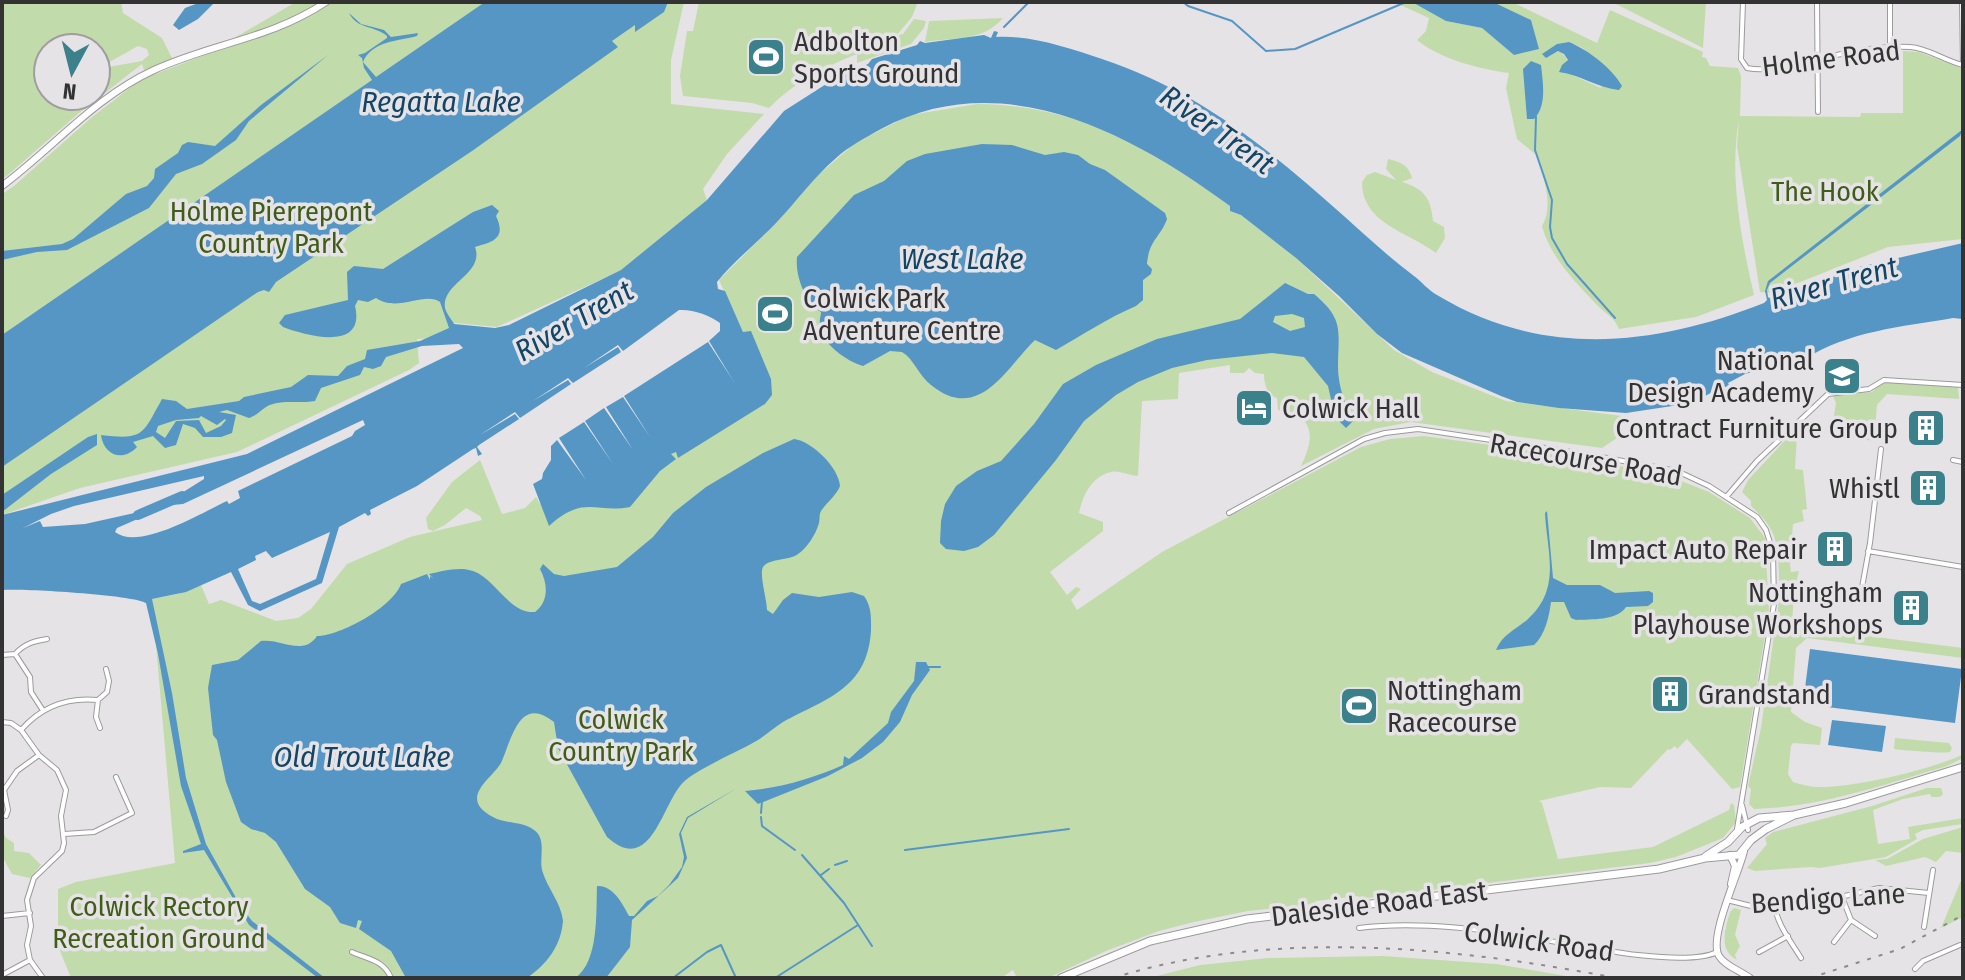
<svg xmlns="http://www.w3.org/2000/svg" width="1965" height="980" viewBox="0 0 1965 980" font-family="'Fira Sans Condensed',sans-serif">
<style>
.green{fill:#c2dbab;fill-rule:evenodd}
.water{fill:#5596c5;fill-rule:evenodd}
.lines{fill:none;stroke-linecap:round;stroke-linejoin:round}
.stream{stroke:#5596c5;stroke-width:2}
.river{stroke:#5596c5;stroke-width:10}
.street-casing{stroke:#9d9a9e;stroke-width:6}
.secondary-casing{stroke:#9d9a9e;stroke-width:8}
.primary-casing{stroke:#9d9a9e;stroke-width:9}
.street{stroke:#fff;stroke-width:4}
.secondary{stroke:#fff;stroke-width:6}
.primary{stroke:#fff;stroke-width:7}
.rail{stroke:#8c8a8c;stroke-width:2;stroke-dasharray:4 8;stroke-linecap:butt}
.labels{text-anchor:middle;stroke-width:7;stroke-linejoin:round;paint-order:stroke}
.poi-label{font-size:28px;fill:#343334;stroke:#e6e3e7;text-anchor:start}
.street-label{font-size:28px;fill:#343334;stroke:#e6e3e7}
.park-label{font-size:28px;fill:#3f5d17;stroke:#e6e3e7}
.water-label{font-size:30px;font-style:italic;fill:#134566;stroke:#e6e3e7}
</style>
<rect width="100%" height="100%" fill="#e6e3e7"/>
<!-- green -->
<path class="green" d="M2 2H121L123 13 162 38 173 60 144 70 142 64 79 113 2 180ZM138 46 147 49 149 55 142 61 97 69ZM48 48H96V96H48Z
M296 2H684L671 60V104L764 114 727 154 703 189 707 200 624 269 497 327 455 323C447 336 433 339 417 339L419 363 409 370 237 452 80 488 2 515V194L14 186 91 118 140 80 207 54Z
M699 2H918L912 17 896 36 903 34 914 19 926 21 924 28 911 44 857 63V54C826 66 793 83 769 108L752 103 683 96 680 76 687 31H693Z
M1394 2H1442L1446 21 1482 28 1514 55 1495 3 1483 2H1512L1597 43 1610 10 1703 52 1702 57 1706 58 1710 66 1738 68 1741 76 1740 116 1860 117 1861 113H1903V51L1919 52 1963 69V239L1888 247 1773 293 1760 292 1737 146 1739 119C1729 177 1741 238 1754 295L1696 317 1619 329C1614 317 1607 315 1598 306 1577 284 1550 257 1542 226 1555 204 1542 174 1536 151L1535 154 1517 139 1506 88 1509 73C1479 69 1440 59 1417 40L1426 31 1429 18ZM1569 42 1581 47 1597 61 1601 88 1570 74C1568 63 1568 55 1558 51L1557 44Z
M1612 2H1706L1703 48Z
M1003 18C982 42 955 37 925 42L929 21Z
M977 104C1075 105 1141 144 1219 198L1230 206V211L1241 215 1296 258 1394 350 1432 372 1506 401 1622 416 1623 434 1602 448 1411 422 1374 429 1301 466C1316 436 1314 415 1278 410L1277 398C1267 395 1264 384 1264 374L1255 373 1249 368 1244 373H1230V365L1179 373 1178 399 1142 401 1138 476C1130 476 1119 470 1111 472 1091 477 1083 495 1079 513L1103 522V531L1050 572 1067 595 1076 587 1081 589 1071 600 1077 610 1162 552 1361 447 1390 439 1424 436 1543 452 1664 474 1709 492 1750 518 1765 538 1769 611 1740 787 1732 789 1687 739 1677 749 1675 746 1670 750 1668 749 1631 788 1600 787 1539 801 1542 803 1558 859 1653 847 1729 810 1731 803 1734 805 1736 822 1723 838 1676 857 1650 863 1359 899 1358 896 1316 901 1314 904 1248 911 1194 922 1159 931 1106 951 1048 978H1017L1013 970 1001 978H71L58 946V889L76 882 175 863 152 599 178 594 201 585 209 604 221 600 276 621 298 618 311 609 347 564 410 537 482 520 480 516 466 508 445 525 433 531 428 529 426 518 452 482 480 460 502 514 525 508 536 497 540 504 611 485 766 381 719 280 780 219 816 177 855 143 910 115Z
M1388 159C1400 162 1408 164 1412 178L1402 182C1425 189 1431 199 1433 221L1444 227 1445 238 1436 253C1409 232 1362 224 1362 182L1367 175 1375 172 1396 180 1386 169Z
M1887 382 1958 387 1959 399 1887 394 1877 405 1874 441 1831 435 1836 403 1833 396 1872 392 1880 384Z
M1802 422 1801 434H1797L1795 469 1803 470 1807 509 1802 510 1804 521 1793 524 1790 565 1791 572 1799 571 1794 591 1792 626 1776 625C1780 603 1781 557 1774 536 1769 523 1760 515 1751 506V501L1742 492 1748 480Z
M1775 628 1844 633 1963 648V658L1807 638 1796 648 1791 712 1805 722 1822 728 1820 745 1793 743 1791 746 1788 774 1793 782C1801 784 1809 787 1817 787 1853 788 1929 770 1962 755L1963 758 1947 766C1883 785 1821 807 1754 809L1749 804 1751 789 1748 786 1761 728Z
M1895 738 1949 743 1952 748 1950 752C1942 754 1904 750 1894 749Z
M1927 788H1941L1943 794 1940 797H1931L1930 794 1903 799 1873 810 1878 844 1910 839 1908 827 1963 818V824L1923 830 1915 834 1917 839 1886 857 1820 868 1811 867 1755 871 1747 868 1767 844 1765 838 1773 832 1872 806Z
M1963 827V853L1946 851 1936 862 1925 857 1886 866 1875 860 1887 859 1923 839Z
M2 829 6 838 14 843V851L29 853 41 865 30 878 12 874 2 856Z
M1963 876V917L1941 928 1962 878Z
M1734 908 1741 910 1735 935 1740 946 1735 955 1737 960C1718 950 1725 930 1730 912Z
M1383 956 1496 964 1578 978H1149L1200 965 1268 958Z"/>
<!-- water -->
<path class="water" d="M201 2H215L198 19 179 30 173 25 185 8Z
M485 2H668L664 12 635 32V25L612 41 618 47 472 151 276 282 269 292 264 290 258 292 2 467V335L372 80 364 68 362 58 358 55 365 53 387 38V36C374 25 358 30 349 13L361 24 384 30 391 37 418 33 417 36C398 41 372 41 363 62L376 77Z
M1412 2 1495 3 1531 20 1539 49 1514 55 1482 28 1446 21Z
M994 31 998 32 996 37C1032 35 1068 48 1102 59 1199 91 1270 150 1345 217 1367 237 1390 258 1414 276 1422 282 1428 290 1437 295 1543 359 1655 346 1764 303L1767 300 1765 291 1768 281 1963 129 1960 136 1770 283 1767 290 1768 297 1773 300 1859 267 1963 243V319L1953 318C1901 327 1849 331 1805 359L1804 357 1745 374 1728 383 1730 387H1722L1692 403 1626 413 1559 408 1517 402 1501 396 1402 353 1377 334 1339 296 1296 258 1241 215 1230 211V206C1131 133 1002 64 881 129 865 138 849 146 835 159 813 178 797 201 777 222 758 242 734 261 717 282L718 289 725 291 743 332 751 331 771 379 772 395 765 404 678 458 676 452 671 454 676 459 660 471 630 507C596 514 584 494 549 526L533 484 542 479 543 473 551 460V446L557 440 586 480 559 438 584 422 613 464 585 421 604 408 633 450 606 407 623 397 650 437 624 396 708 342 734 382 709 341 720 331V323C710 315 692 309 679 310L623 351 618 345 584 368 618 347 621 352 573 383 568 378 533 401 568 380 571 384 520 418 515 412 480 435 515 414 519 419 479 445 477 447 482 454 478 456 476 448 473 449 417 486 370 510 371 514 368 516 365 513 339 527 322 583 260 611 248 605 231 572 186 592 152 599 172 693 186 778 206 844 240 905 252 921 325 978H318L249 925 204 850 183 853V851L201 844 181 786 158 654 146 603C135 595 20 588 2 590V515L247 454 463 348 459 344 422 346 386 357 381 366 373 369 364 367 360 375 321 388 315 401C299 404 280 399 266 407 260 411 257 415 249 418L227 410 219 412 236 415 232 433 221 437H203L195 428 183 424 176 445 165 448 153 436 133 442 137 447C123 462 104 456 101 435 144 440 142 435 162 399L176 401 187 409 239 401 244 397 291 387 308 375 338 376 347 366 365 359 367 350 420 341 449 328 440 302C425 291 397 313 376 298L368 302 358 300 355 306C366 352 307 336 283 327L279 323 285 315 348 300 347 272 354 266 383 269 473 212 492 205 499 211 496 216C507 239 492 242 475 247 485 274 441 283 445 308 447 315 451 318 454 324L495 328 509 325 621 270 707 200 784 111 834 79 868 64 872 59 917 45 920 41 925 43 984 35 991 38ZM201 416 217 425 225 419 226 420 221 426 206 433 199 420 176 421 165 438 156 432 158 426 176 420 199 418ZM363 420 365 425 355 431 352 436 238 491 240 498 229 504 227 501C201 513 139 551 115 532L117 528 149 514 148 510 85 524 43 527 40 521 23 528 51 514 74 506 204 476V479L169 501 172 505 183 504ZM330 532 316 579 260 604 252 601 238 569 256 560 255 556 266 551 272 558Z
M1569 42C1588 50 1612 68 1622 86L1619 90C1598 88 1581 75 1559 72L1562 65 1568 60 1564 54 1558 51 1546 58 1542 54 1557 44Z
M328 55 249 121 236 140 202 164 176 174 149 208 67 250 37 252 2 260V251L62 244 73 239 126 194 147 186 154 178 155 169 178 153 182 145 188 142 215 146 261 105Z
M1531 61 1541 65C1543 83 1547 106 1534 119H1527L1523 69Z
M982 144 1012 145 1045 155 1064 152 1078 155 1090 164 1105 170 1165 213 1167 219C1160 238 1149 240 1147 264L1152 269 1151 274 1143 280V300L1136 306C1106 319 1084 334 1056 350L1035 340C1006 368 979 424 931 385 919 376 914 359 902 352L890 351 863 366C848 362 820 343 820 325 819 320 821 316 821 312 805 302 795 276 797 257L854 195 884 181 907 161 925 154Z
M1285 283 1308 294H1314C1345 320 1338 331 1338 367 1338 386 1345 404 1353 421L1346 428 1335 417 1328 386 1304 357 1272 353 1207 360 1172 368 1138 382 1116 395 1084 421 1056 460 994 535 978 547 964 551 946 549 940 543 941 521 945 504 956 486 977 471 1001 461 1034 424 1063 384 1096 365 1157 339 1240 319ZM1292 314 1304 318 1305 327 1290 331 1273 322 1275 316Z
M97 434V445L51 474 2 512V495L88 437Z
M794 439C812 441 839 468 840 486 836 496 827 502 821 511 819 515 820 518 819 523 816 534 807 548 798 554 789 561 769 558 763 567 759 574 767 600 767 610L773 614 783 600 792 593 819 597 852 592 864 596C872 607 871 619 871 631 867 689 827 698 783 722 775 727 767 734 758 740 743 749 726 756 710 765 699 771 687 777 680 786 661 810 649 875 607 837L558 748 554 722C537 709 525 710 515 729 509 740 506 752 501 763 492 779 457 798 493 817 505 824 522 821 534 830 547 839 539 857 542 870 547 888 561 902 563 921 561 946 547 964 527 978H406L391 951 359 929 362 921 358 920 356 928 340 923 330 907 305 889 276 842 265 833 251 829 241 822 226 782 217 740 213 735 208 688 212 665 238 660 261 641C281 638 303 657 317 636 340 636 393 607 401 584L427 574 430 580V576L434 579 429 574C442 571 460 566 473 571 496 579 509 614 535 612 549 601 548 584 540 569L543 564 554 574 564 576 617 567 653 537 673 513 706 487 763 453Z
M1547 511 1553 578 1567 585H1600L1615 593 1649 591 1653 593V602L1648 606 1626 607C1617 621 1591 619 1576 620L1571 618 1564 602H1551C1549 617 1545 635 1534 645L1496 650C1502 635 1515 630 1527 620 1562 589 1547 553 1545 513Z
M1810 649 1962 669 1955 723 1803 704Z
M916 662H926L930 670 912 695 900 722 883 742 862 758 828 776 758 804 745 791C779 788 812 779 843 765L844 756 849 759 888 723 891 712 914 681Z
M1832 720 1886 726 1882 752 1828 745Z
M737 788 688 818 681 833 687 858 678 878 632 920 630 947 606 978H575C599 962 596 913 597 886 613 885 622 903 629 916H634L647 901 658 896 669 885 682 867 684 857 679 834 687 817Z"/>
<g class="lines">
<!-- stream -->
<path class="stream" d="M1183 2 1188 6 1232 21 1266 51 1295 49 1406 2
M1004 27 1029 2
M1536 117 1535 150 1552 200 1550 227 1552 238 1567 264 1615 318
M928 667H940
M761 813 762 801
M761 817 762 826 795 850
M905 850 1069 829
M802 855 844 903 872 946
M835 865 847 861
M821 875 829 869
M673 978 707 952 721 945 736 978
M775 978 858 925"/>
<!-- river -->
<path class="river" d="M138 515 182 496"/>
<!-- street casing -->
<g class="street-casing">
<path id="street" d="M1743 2 1741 59 1747 68C1766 72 1785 66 1803 62 1838 55 1874 45 1910 47 1928 48 1945 61 1963 65
M1817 2 1818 112
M1890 2V48
M1962 2 1963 65
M1953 460 1963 462
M1727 496 1757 461 1828 394 1869 389 1884 380 1963 385
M1229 513 1364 439 1385 433 1418 429 1585 454 1677 471 1709 486 1757 517 1766 530 1773 552 1774 604 1737 829
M1868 551 1963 567
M1852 600 1859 601 1861 593 1870 543 1881 449
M15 654 30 677 31 692 42 709
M2 655 15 654C24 644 34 641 47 639
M2 722 11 723 21 730 39 755 57 770 66 790 61 816 64 843 62 851 34 878 27 900 31 926 27 945 30 960 43 978
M100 728 96 717 98 700 107 692 109 681 106 669
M21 730C41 707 67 697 98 700
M1742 805 1748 830
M6 816 8 810 4 790 17 771 39 755
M64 834 94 832 132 813 116 777
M1842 897 1851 920 1875 936
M1727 900 1755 907 1774 902H1819L1879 888 1929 893
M1774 902C1776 923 1790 940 1801 958
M2 916 30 913
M1924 927 1933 870
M1359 928C1407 922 1463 927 1511 934 1556 941 1681 970 1717 952
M1834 942 1851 920
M352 952C367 959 384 960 391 978
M1759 952 1788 936
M1915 969 1923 961 1960 945
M2 975 30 960"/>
</g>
<!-- secondary casing -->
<g class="secondary-casing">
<path id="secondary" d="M2 186C53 148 95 97 154 70 212 43 271 39 326 2
M1744 851C1739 873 1708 938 1719 956 1725 966 1741 971 1750 978
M1730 855 1735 866 1731 884"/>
</g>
<!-- primary casing -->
<g class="primary-casing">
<path id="primary" d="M1706 856 1728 842 1742 827 1759 818 1794 815 1846 803 1963 767
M1061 978 1150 941 1247 919 1659 869 1705 858 1739 855 1751 840 1766 829 1794 815"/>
</g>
<!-- street -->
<use href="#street" class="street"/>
<!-- secondary -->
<use href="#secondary" class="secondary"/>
<!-- primary -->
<use href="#primary" class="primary"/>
<!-- rail -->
<path class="rail" d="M1113 978C1272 928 1455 947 1616 978
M1810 978 1900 949 1963 915"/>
</g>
<!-- icons -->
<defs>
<g id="stadium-square" transform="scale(2)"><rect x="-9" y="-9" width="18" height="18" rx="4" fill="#3b818c" stroke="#e6e3e7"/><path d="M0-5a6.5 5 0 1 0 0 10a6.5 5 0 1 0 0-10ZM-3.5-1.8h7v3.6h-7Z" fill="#fff"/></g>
<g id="university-square" transform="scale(2)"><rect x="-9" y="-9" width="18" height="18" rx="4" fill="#3b818c" stroke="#e6e3e7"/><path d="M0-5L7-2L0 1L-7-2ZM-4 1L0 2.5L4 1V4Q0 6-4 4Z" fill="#fff"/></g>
<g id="hotel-square" transform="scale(2)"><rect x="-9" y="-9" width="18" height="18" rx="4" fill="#3b818c" stroke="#e6e3e7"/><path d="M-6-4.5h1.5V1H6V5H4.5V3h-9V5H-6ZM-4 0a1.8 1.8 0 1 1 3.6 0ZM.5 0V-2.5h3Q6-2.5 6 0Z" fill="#fff"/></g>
<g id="building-square" transform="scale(2)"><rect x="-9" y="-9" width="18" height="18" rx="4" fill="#3b818c" stroke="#e6e3e7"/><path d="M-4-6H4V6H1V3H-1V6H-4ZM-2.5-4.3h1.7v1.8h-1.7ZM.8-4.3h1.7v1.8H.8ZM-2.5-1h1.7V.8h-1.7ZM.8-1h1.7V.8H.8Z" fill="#fff"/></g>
</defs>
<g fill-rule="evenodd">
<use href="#stadium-square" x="766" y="57"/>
<use href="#stadium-square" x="775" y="314"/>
<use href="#university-square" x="1842" y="376"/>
<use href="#hotel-square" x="1254" y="408"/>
<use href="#building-square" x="1926" y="428"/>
<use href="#building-square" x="1928" y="488"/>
<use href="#building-square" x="1835" y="549"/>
<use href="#building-square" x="1911" y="608"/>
<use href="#building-square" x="1670" y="694"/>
<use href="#stadium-square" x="1359" y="706"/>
</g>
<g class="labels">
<!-- poi labels -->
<g class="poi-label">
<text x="794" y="51">Adbolton<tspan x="794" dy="32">Sports Ground</tspan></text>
<text x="803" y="308">Colwick Park<tspan x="803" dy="32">Adventure Centre</tspan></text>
<text x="1814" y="370" text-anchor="end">National<tspan x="1814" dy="32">Design Academy</tspan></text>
<text x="1282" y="418">Colwick Hall</text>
<text x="1898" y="438" text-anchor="end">Contract Furniture Group</text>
<text x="1900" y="498" text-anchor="end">Whistl</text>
<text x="1807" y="559" text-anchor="end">Impact Auto Repair</text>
<text x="1883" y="602" text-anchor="end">Nottingham<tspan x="1883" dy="32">Playhouse Workshops</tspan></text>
<text x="1387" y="700">Nottingham<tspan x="1387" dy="32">Racecourse</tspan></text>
<text x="1698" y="704">Grandstand</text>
</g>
<!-- street labels -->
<g class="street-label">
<text transform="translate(1831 58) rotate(-7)" y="10">Holme Road</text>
<text transform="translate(1586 459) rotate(10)" y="10">Racecourse Road</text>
<text transform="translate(1828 898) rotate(-4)" y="10">Bendigo Lane</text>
<text transform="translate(1379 903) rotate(-7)" y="10">Daleside Road East</text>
<text transform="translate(1539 941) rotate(8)" y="10">Colwick Road</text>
</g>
<!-- park labels -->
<g class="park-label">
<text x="1825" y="201">The Hook</text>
<text x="271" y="221">Holme Pierrepont<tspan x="271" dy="32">Country Park</tspan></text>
<text x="621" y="729">Colwick<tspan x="621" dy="32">Country Park</tspan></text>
<text x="159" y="916">Colwick Rectory<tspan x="159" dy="32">Recreation Ground</tspan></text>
</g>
<!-- water labels -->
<g class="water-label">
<text x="441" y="112">Regatta Lake</text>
<text transform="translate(1217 130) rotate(35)" y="10">River Trent</text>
<text x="962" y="269">West Lake</text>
<text transform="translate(1834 283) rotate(-15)" y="10">River Trent</text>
<text transform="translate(574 321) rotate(-30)" y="10">River Trent</text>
<text x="362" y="767">Old Trout Lake</text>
</g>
</g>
<!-- border -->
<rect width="1965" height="980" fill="none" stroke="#343334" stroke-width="8"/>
<!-- north arrow -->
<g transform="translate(72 72) rotate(187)"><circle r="38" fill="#e6e3e7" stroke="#9f9d9f" stroke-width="2"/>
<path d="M0-6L14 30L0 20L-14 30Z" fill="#3b818c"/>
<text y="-12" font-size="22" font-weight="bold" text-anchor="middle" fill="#343334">N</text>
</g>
</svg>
